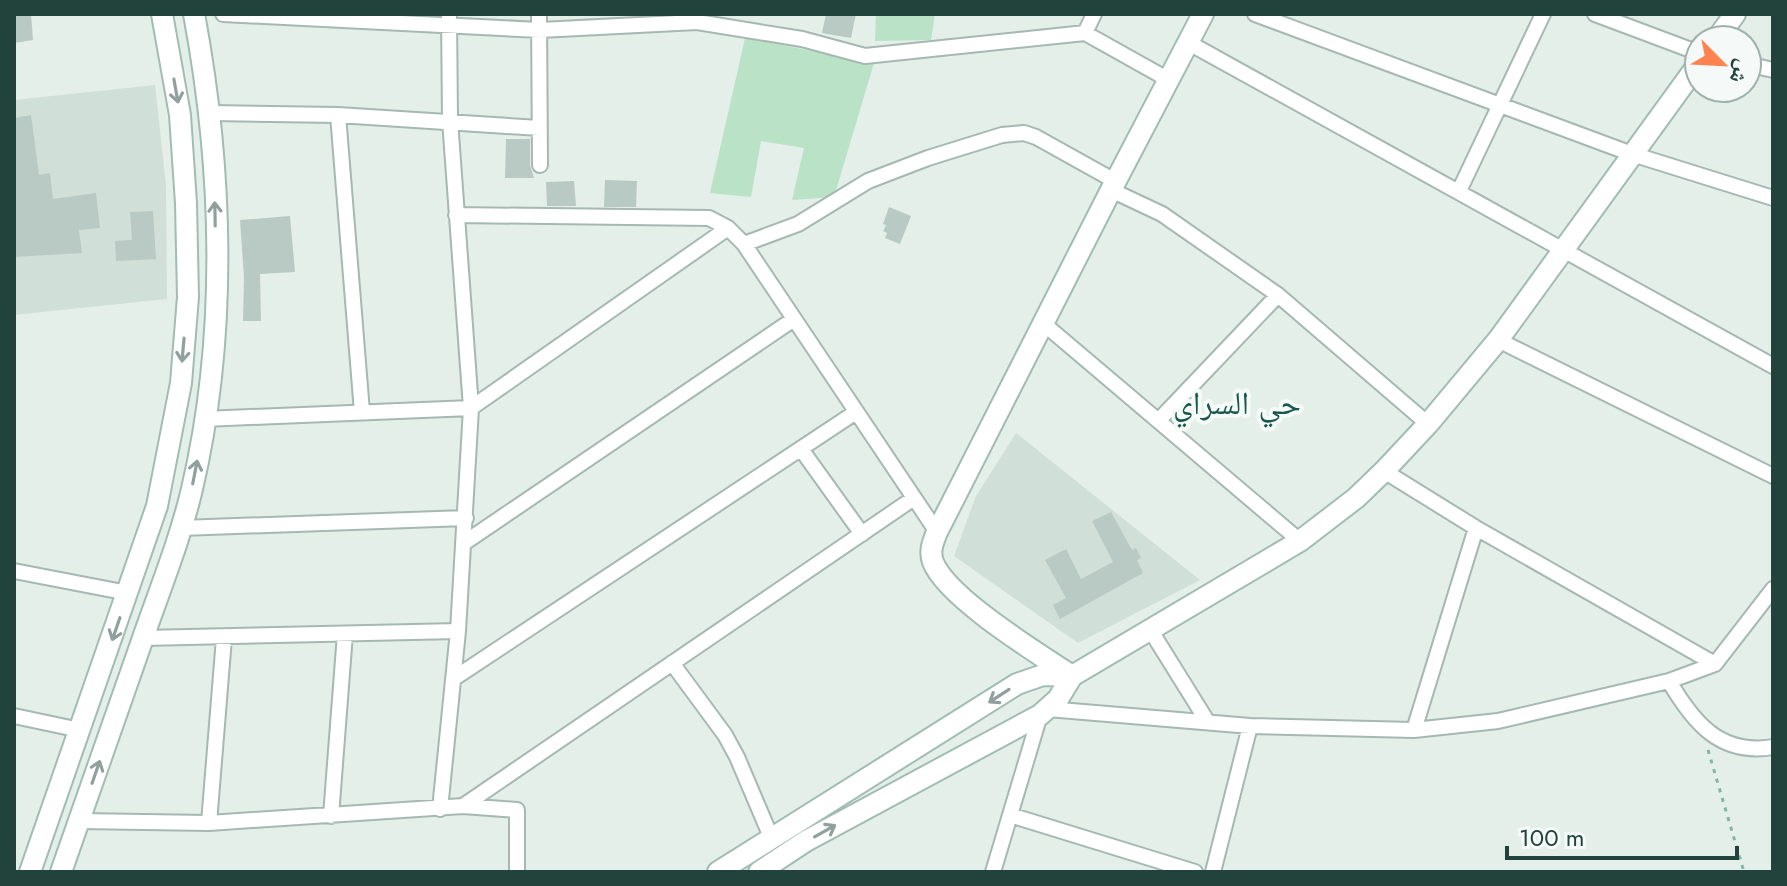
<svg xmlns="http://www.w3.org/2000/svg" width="1787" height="886" viewBox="0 0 1787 886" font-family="Jost,'Noto Naskh Arabic',sans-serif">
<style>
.built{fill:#d1dfd9}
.green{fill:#bae2c7}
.building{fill:#b8cac3}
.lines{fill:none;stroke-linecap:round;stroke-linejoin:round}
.street-casing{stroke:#a6b8b2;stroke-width:18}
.secondary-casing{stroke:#a1bcb3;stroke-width:24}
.path{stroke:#81b6a7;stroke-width:3;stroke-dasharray:4 6;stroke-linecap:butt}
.street{stroke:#fff;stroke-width:14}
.secondary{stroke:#fff;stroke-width:20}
.oneway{stroke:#90a19d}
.labels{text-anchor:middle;stroke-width:8;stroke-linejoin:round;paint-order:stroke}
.neighbourhood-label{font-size:32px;fill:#1a574b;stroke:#f5faf8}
</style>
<rect width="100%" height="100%" fill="#e4efea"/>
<!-- built -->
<path class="built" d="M155 85 166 185 167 299 14 315V100Z
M1016 433 1200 580 1078 643 954 556 976 496Z"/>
<!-- green -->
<path class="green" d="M876 14H935L931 40 875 41Z
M745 38 874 63 834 197 792 200 804 148 761 141 751 197 710 193Z"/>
<!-- building -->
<path class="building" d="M14 14H31L33 40 14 43Z
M826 14H856L851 38 822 33Z
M31 115 39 175 50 173 53 199 96 193 100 228 79 230 82 253 14 257V118Z
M506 139H530V165L534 178H505Z
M605 180 637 181 636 207H604Z
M574 181 576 206H547L546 182Z
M889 207 911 216 900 244 885 238 887 233 883 231 886 225 883 224Z
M153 211 156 259 116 261 115 241 132 240 130 212Z
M290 216 295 272 260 274 261 321H243L244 277 240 220Z
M1111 512 1132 550 1136 548 1141 558 1137 560 1143 573 1060 619 1053 605 1066 598 1045 560 1066 549 1081 579 1113 562 1092 521Z"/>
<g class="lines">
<!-- street casing -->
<g class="street-casing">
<path id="street" d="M223 14 540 30 697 22 802 39 865 56 1085 33 1169 80
M539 14 540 165
M1255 14 1632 154 1773 198
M1595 14 1699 53
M1085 33 1094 14
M1189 43 1773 366
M1747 64 1773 70
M211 113 338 115 539 128
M338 115 362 412
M1111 190 1162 214 1278 295 1428 424
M1459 191 1543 14
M456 215 709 218 728 228
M744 244 798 224 868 181 928 158 1002 135 1024 133 1036 137 1115 181
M1044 324 1300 541
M1498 340 1773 476
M204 419 471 408 728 228 744 244 937 532
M1159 420 1278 295
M801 449 862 534
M1384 471 1476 528 1715 664
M181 528 466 518
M464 543 794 319
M14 571 128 593
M1151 631 1207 721
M143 638 458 631
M672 663 725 735 737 757 771 837
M453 679 856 412
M1669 681C1693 722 1720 756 1773 747
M1048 709 1250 726 1414 730 1498 721 1669 681 1715 664 1773 589
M14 716 80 730
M1414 730 1476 528
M463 806 914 498
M440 809 458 631 471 408 450 120 449 14
M1010 815 1195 872
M331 816 345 634
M79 821 209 823 463 806 517 810V872
M209 823 224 638
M993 872 1040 715
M1213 872 1250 726"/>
</g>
<!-- secondary casing -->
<g class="secondary-casing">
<path id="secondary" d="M1716 40 1735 14
M1072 676C1039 654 947 598 933 562 929 551 933 542 937 532L1111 190 1203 14
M30 872 157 506 181 383 188 297 186 203 180 115 162 14
M61 872C89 794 116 716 143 638 160 589 180 540 192 489 228 335 223 169 194 14
M718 872 1017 684 1043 675 1072 676
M759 872 806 841 1040 715 1058 699 1072 676 1300 541 1356 498 1384 471 1428 424 1498 340 1699 63"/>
</g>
<!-- path -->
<path class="path" d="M1708 750 1744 872"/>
<!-- street -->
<use href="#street" class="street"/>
<!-- secondary -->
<use href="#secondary" class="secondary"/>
</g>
<!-- one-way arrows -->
<defs><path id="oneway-shaft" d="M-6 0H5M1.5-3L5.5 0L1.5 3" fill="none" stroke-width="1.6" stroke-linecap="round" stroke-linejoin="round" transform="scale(2)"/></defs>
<g class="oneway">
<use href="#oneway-shaft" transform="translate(176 91) rotate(80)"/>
<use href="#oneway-shaft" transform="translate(215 214) rotate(-91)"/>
<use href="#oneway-shaft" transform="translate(183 350) rotate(95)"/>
<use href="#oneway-shaft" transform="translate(195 472) rotate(-79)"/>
<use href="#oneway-shaft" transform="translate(116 629) rotate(109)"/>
<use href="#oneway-shaft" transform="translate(999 696) rotate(147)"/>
<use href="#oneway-shaft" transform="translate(96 772) rotate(-71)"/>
<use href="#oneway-shaft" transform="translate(825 831) rotate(-29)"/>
</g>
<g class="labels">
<!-- neighbourhood labels -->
<g class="neighbourhood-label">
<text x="1237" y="414">حي السراي</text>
</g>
</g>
<!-- border -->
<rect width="1787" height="886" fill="none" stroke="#21433b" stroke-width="32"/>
<!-- north arrow -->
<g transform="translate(1723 64) rotate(114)"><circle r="38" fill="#f5faf8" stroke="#a0b1ac" stroke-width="2"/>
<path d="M0-6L14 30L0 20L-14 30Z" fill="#ff8351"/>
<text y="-12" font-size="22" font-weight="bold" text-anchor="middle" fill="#21433b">ش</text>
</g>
<!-- scale -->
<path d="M1507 846v12h230v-12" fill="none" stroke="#21433b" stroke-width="4"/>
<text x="1519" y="846" font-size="24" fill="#21433b" stroke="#f5faf8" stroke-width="6" paint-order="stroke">100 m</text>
</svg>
